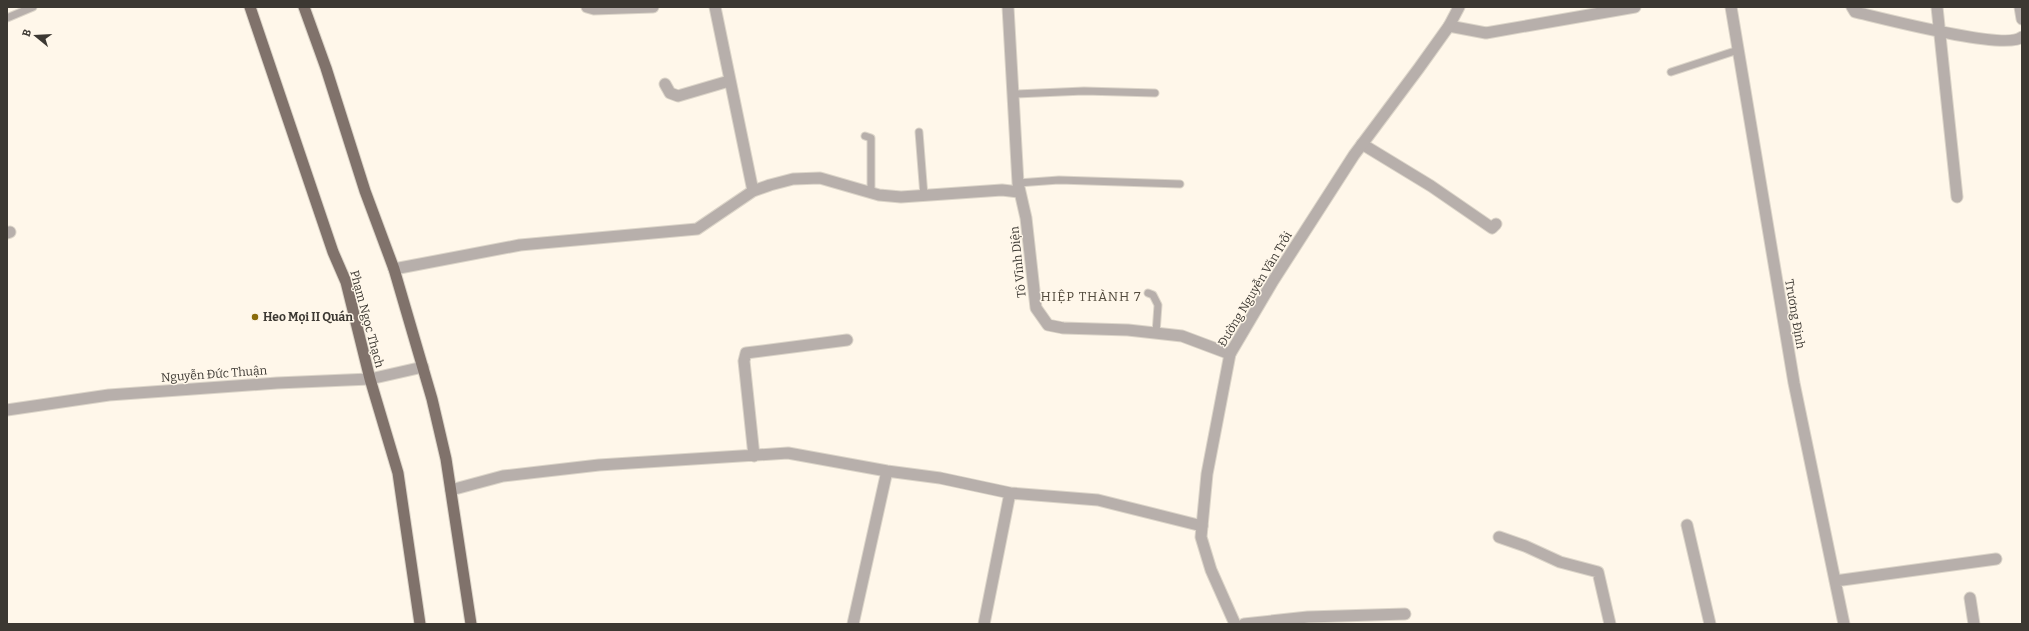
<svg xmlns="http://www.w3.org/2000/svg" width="2029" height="631" viewBox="0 0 2029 631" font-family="Bitter,serif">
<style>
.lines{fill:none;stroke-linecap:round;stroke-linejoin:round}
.service-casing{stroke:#dcd5c9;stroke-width:9}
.minor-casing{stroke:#dcd5c9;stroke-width:13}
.tertiary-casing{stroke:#dcd5c9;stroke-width:13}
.primary-casing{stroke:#dcd5c9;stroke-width:13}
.service{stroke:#b7afab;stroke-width:7}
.minor{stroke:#b7afab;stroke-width:11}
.tertiary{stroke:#b7afab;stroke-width:11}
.primary{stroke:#80726b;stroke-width:11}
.poi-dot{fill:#8a6b0b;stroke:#fff7ea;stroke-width:1.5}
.labels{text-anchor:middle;stroke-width:3;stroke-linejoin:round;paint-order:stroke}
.street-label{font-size:12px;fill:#3c3832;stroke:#fff7ea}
.poi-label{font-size:12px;font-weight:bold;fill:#3c3832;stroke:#fff7ea;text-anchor:start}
.neighbourhood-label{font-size:13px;letter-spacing:1px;fill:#534b3d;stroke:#fff7ea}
</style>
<rect width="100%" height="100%" fill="#fff7ea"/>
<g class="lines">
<!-- service casing -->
<g class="service-casing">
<path id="service" d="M7 18 33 7
M1671 72 1738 50
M1014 94 1084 91 1155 93
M919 132 924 196
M865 136 871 138V193
M1018 183 1059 180 1180 184
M1148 293 1153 295 1158 305 1156 333"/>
</g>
<!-- minor casing -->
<g class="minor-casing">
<path id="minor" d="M587 7 594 9 653 7
M715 7 753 191
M1008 7 1018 183 1026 218 1036 308 1048 325 1063 328 1128 330 1182 336 1230 354
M1731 7 1794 383 1844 624
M1852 7 1855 12C1881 18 2006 51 2022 37
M1937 7 1957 197
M2020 7 2022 19
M1449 26 1486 33 1635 7
M665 84 670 93 678 96 729 81
M1362 144 1431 186 1492 228 1496 224
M7 233 10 232
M394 269 520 245 697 229 753 191 770 185 793 179 820 178 879 195 901 197 1002 190 1019 192
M7 410 109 395 277 383 370 379 423 367
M754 456 744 361 746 353 847 340
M451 490 503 476 599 465 788 453 887 471 940 478 1010 493 1098 500 1202 526
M1687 525 1710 624
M1499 537 1525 546 1560 562 1598 572 1610 624
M1835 581 1996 559
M1970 598 1974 624
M853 624 887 471
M984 624 1010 493
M1244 624 1308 617 1405 614"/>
</g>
<!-- tertiary casing -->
<g class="tertiary-casing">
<path id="tertiary" d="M1235 624 1211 570 1201 537 1207 474 1230 354 1273 281 1354 155 1419 68 1449 26 1459 7"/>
</g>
<!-- primary casing -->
<g class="primary-casing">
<path id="primary" d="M250 7 333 252 346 282 370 379 398 473 420 624
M304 7 326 68 365 191 394 269 432 399 446 459 471 624"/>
</g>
<!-- service -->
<use href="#service" class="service"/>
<!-- minor -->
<use href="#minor" class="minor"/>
<!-- tertiary -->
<use href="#tertiary" class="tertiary"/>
<!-- primary -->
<use href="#primary" class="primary"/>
</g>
<!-- markers -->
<circle class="poi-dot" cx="255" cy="317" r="4"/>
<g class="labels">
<!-- street labels -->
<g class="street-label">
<text transform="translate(1018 262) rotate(-96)" y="4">Tô Vĩnh Diện</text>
<text transform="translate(1255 289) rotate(-59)" y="4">Đường Nguyễn Văn Trỗi</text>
<text transform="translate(1795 314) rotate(80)" y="4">Trương Định</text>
<text transform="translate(367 319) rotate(75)" y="4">Phạm Ngọc Thạch</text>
<text transform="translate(214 374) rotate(-4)" y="4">Nguyễn Đức Thuận</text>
</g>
<!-- poi labels -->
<g class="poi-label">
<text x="263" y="321">Heo Mọi II Quán</text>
</g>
<!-- neighbourhood labels -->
<g class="neighbourhood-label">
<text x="1091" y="301">HIỆP THÀNH 7</text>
</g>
</g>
<!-- border -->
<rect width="2029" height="631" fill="none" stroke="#3c3832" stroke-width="16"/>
<!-- north arrow -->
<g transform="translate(36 36) rotate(288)" stroke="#fff7ea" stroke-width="3" paint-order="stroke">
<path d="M0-3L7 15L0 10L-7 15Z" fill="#3c3832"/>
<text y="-6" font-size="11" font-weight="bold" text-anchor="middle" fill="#3c3832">B</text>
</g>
</svg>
